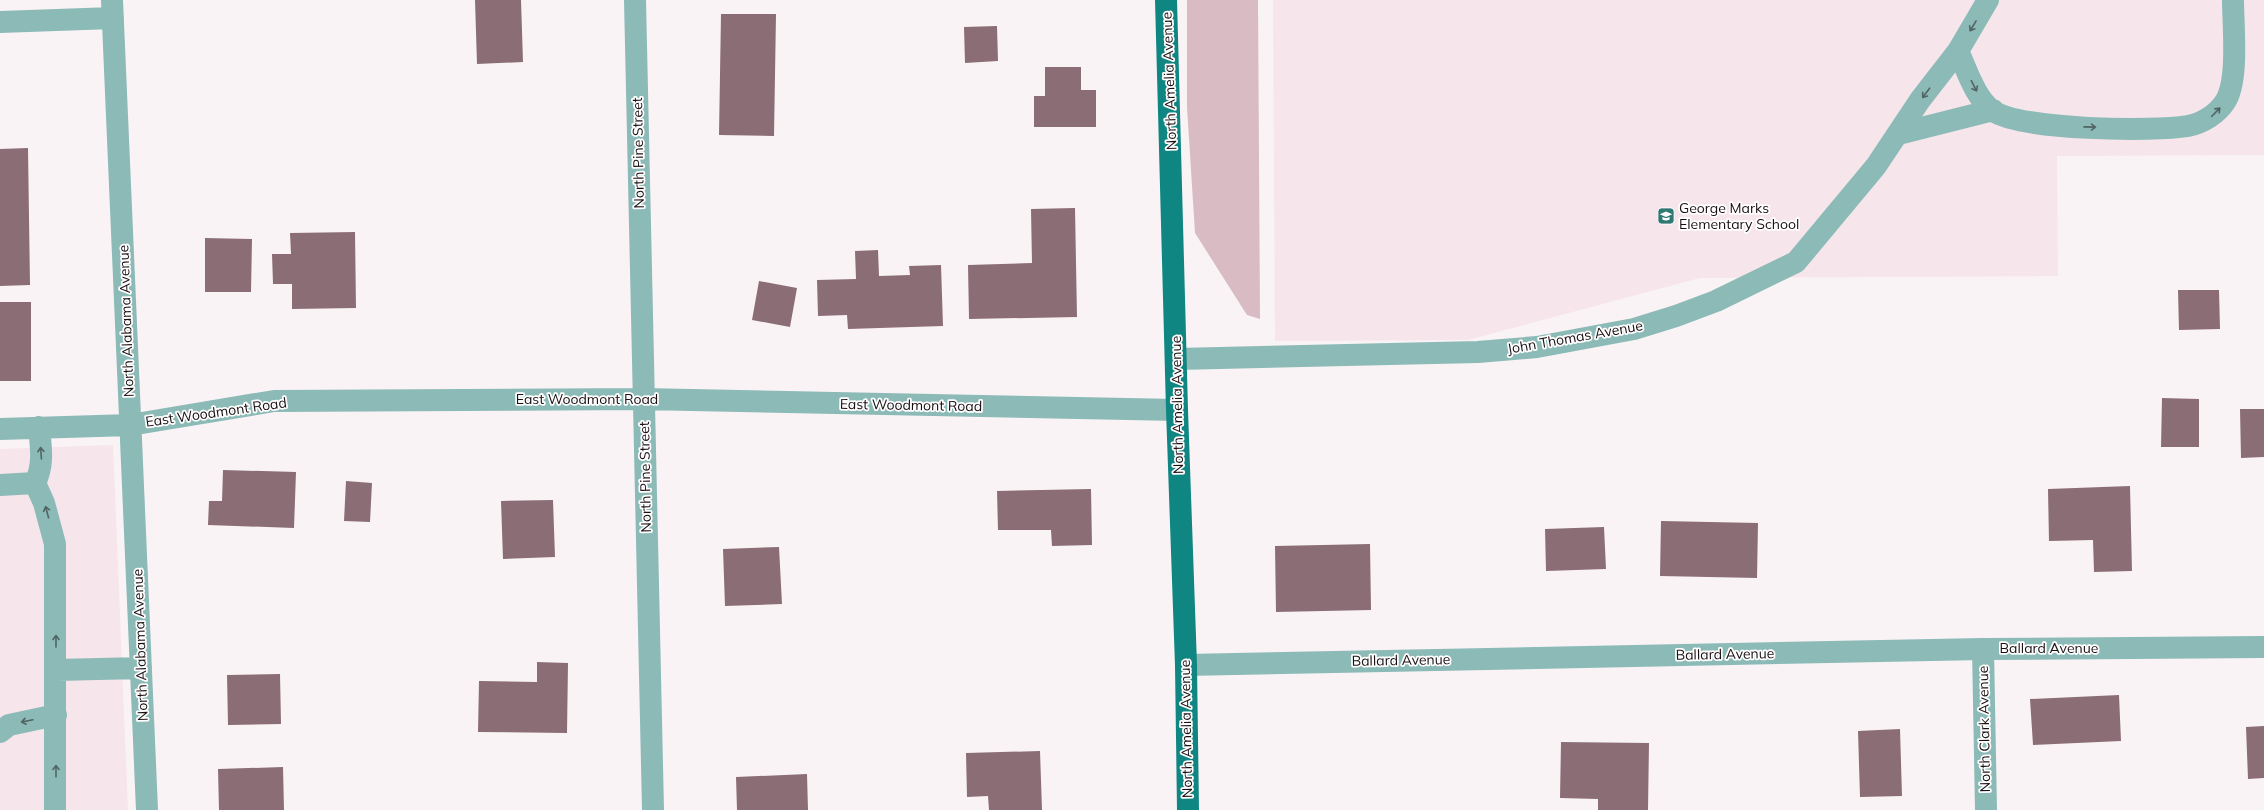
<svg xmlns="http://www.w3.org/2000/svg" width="2264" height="810" viewBox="0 0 2264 810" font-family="Mulish,sans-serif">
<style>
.built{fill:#f6e5ea}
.green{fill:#d9bbc4}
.building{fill:#8b6d76}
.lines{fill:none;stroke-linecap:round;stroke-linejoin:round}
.minor{stroke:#8bbab7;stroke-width:22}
.major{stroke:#0f8682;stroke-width:22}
.oneway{stroke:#526464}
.labels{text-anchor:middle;stroke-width:3.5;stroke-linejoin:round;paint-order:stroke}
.street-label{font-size:14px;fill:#190e11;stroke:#fff}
.poi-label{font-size:14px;fill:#190e11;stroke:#fff;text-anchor:start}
</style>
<rect width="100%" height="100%" fill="#faf3f5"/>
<!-- built -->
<path class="built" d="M1273 0H2264V155L2057 156 2058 276 1700 278 1468 340 1275 341Z
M113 445 128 810H0V449Z"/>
<!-- green -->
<path class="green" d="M1187 0H1258L1260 319 1247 315 1195 233 1187 107Z"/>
<!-- building -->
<path class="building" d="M475 0H521L523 62 477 64Z
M721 14H776L774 136 719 135Z
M997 26 998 61 965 63 964 27Z
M1045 67H1081V90H1096V127H1034V96H1045Z
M28 148 30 285 0 286V149Z
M1075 208 1077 317 969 319 968 265 1032 263 1031 209Z
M355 232 356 308 292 309V284H273L272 254H291L290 233Z
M205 238 252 239 251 292H205Z
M878 250 879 276 910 275 909 266 941 265 943 326 848 329 847 315 818 316 817 280 856 279 855 251Z
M759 281 797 288 790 327 752 320Z
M2178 290H2219L2220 329 2179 330Z
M0 302H31V381H0Z
M2162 398 2199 399V447H2161Z
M2240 409H2264V457L2241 458Z
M223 470 296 472 294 528 208 525 209 501H222Z
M346 481 372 483 370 522 344 521Z
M2130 486 2132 571 2094 572 2093 540 2049 541 2048 489Z
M1091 489 1092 545 1052 546 1051 530H998L997 491Z
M553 500 555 557 503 559 501 501Z
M1661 521 1758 523 1757 578 1660 576Z
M1604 527 1606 569 1546 571 1545 529Z
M1370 544 1371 610 1276 612 1275 546Z
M779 547 782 604 725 606 723 549Z
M537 662 568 663 567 733 478 732 479 681 537 682Z
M280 674 281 724 228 725 227 675Z
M2119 695 2121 741 2033 745 2030 699Z
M2264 726V778L2248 779 2246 727Z
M1900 729 1902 796 1860 797 1858 731Z
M1561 742 1649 743 1648 810H1598V799L1560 798Z
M1040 751 1042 810H989L988 796 967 797 966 753Z
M283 767 284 810H219L218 769Z
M807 774 808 810H737L736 777Z"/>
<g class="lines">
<!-- minor -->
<path class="minor" d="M112 0 147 810
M635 0 653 810
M0 22 113 18
M1958 51C1967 70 1975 98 1993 111 2021 130 2153 132 2188 126 2203 123 2217 114 2225 102 2239 81 2233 26 2233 0
M1898 134 1993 110
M1177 359 1478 352 1537 347 1634 329 1676 316 1716 301 1796 262 1876 166 1920 100 1958 51 1988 0
M0 429 130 425 274 401 643 399 1177 410
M35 483 44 503 55 544V810
M0 485 35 483C44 465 41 448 39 427
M1983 649 1986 810
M1186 665 1983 649 2264 647
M56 670 141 668
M0 732 9 725 56 715"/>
<!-- major -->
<path class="major" d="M1166 0 1177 410 1186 665 1188 810"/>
</g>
<!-- one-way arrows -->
<defs><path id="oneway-shaft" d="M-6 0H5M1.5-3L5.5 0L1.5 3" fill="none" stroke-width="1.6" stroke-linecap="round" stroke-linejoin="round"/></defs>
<g class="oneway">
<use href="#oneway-shaft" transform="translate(1973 26) rotate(121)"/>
<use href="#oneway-shaft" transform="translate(1974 86) rotate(63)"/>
<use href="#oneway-shaft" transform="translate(1926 93) rotate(127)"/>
<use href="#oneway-shaft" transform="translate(2216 112) rotate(-46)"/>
<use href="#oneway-shaft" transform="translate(2090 127) rotate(1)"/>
<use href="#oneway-shaft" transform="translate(41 453) rotate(-94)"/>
<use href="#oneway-shaft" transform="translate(47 512) rotate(-105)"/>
<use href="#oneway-shaft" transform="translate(56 641) rotate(-90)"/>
<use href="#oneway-shaft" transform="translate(27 721) rotate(168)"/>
<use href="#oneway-shaft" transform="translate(56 771) rotate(-90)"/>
</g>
<!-- icons -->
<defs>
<g id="school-square" transform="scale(0.9)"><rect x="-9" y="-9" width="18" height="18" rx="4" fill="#2f7874" stroke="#fff"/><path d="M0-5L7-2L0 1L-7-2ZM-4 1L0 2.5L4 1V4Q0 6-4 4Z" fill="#fff"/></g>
</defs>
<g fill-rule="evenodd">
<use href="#school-square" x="1666" y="216"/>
</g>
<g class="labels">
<!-- street labels -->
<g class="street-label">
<text transform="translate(1169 81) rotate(-92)" y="5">North Amelia Avenue</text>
<text transform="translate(638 153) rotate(-91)" y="5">North Pine Street</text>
<text transform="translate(126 321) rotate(-92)" y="5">North Alabama Avenue</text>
<text transform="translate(1575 337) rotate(-10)" y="5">John Thomas Avenue</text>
<text x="587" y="404">East Woodmont Road</text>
<text transform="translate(911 405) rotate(1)" y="5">East Woodmont Road</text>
<text transform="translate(1177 405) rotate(-91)" y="5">North Amelia Avenue</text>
<text transform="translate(216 412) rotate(-8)" y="5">East Woodmont Road</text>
<text transform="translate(645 477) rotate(-91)" y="5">North Pine Street</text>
<text transform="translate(140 645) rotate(-92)" y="5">North Alabama Avenue</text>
<text x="2049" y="653">Ballard Avenue</text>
<text transform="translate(1725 654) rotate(-1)" y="5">Ballard Avenue</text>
<text transform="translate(1401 660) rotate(-1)" y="5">Ballard Avenue</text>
<text transform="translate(1186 729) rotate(-91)" y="5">North Amelia Avenue</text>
<text transform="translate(1984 729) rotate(-91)" y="5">North Clark Avenue</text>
</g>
<!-- poi labels -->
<g class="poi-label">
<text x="1679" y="213">George Marks<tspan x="1679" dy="16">Elementary School</tspan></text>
</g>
</g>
</svg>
